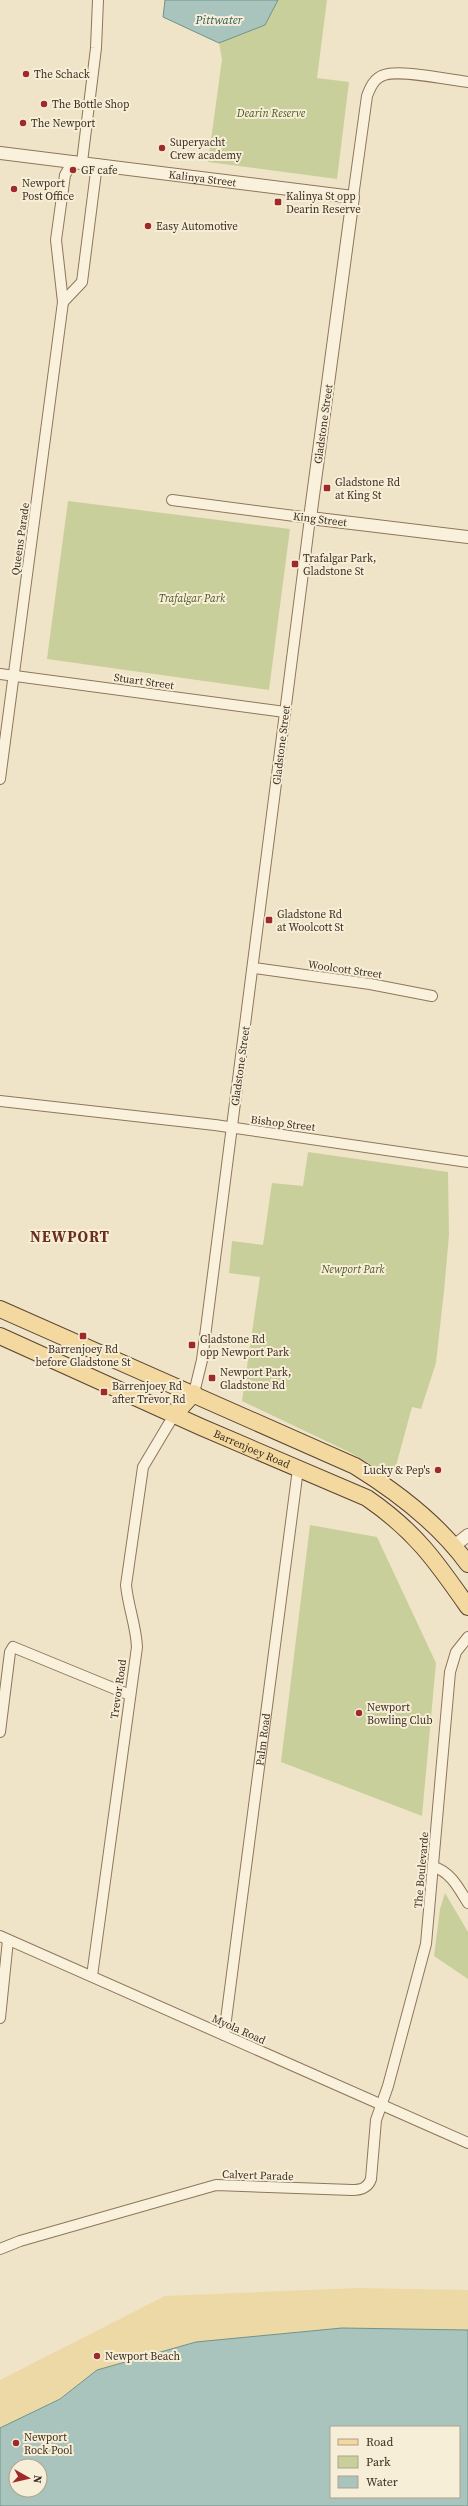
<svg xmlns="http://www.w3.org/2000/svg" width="468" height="2506" viewBox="0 0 468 2506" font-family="'Source Serif 4',serif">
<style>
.green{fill:#c9cf9b}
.sand{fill:#ecd9a5}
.water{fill:#a9c4bc;stroke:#6f938a;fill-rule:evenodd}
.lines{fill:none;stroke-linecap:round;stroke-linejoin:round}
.minor-casing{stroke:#8d765c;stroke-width:12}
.tertiary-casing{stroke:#8d765c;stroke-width:14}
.primary-casing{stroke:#5b4430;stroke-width:18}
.minor{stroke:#faf1dc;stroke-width:10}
.tertiary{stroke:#faf1dc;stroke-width:12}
.primary{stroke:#f3d9a0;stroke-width:16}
.poi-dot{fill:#9e2a2b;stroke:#f7eed8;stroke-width:1.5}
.labels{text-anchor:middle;stroke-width:4;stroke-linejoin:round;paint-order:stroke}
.poi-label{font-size:11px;fill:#3d2e20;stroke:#f7eed8;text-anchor:start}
.park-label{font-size:11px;font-style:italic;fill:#4d5a26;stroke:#f7eed8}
.street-label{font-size:11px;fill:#3d2e20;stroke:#f7eed8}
.water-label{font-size:12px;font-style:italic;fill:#2f5d5a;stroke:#f7eed8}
.district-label{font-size:15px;font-weight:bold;letter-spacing:1px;fill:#6b2e1e;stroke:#f7eed8}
</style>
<rect width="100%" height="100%" fill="#f0e4c8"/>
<!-- green -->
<path class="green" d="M278 0H327L317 78 349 82 337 179 208 162 222 59 219 43 265 25Z
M68 501 290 529 269 690 47 659Z
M308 1152 448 1172 449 1235 444 1291 436 1363 421 1409 412 1407 394 1473H385L351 1453 242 1401 260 1277 229 1273 232 1241 263 1245 272 1183 303 1186Z
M310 1525 377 1537 436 1663 422 1816 281 1762Z
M445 1893 468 1932V1979L434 1956 440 1909Z"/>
<!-- sand -->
<path class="sand" d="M358 2288 468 2290V2330L342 2328 196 2342 97 2370 60 2398 0 2428V2380L165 2296Z"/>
<!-- water -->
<path class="water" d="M165 0H278L265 25 219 43 163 17Z
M342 2328 468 2330V2506H0V2428L60 2399 97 2370 196 2342ZM331 2427H459V2497H331ZM16 2466H40V2490H16Z"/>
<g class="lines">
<!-- minor casing -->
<g class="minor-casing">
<g id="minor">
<path d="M82 162 96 48 98 0"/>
<path d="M353 197 367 96C370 88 374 78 384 75 400 69 449 80 468 82"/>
<path d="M63 302 82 282 97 164"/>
<path d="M172 500 310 518 202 1360 194 1393"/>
<path d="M0 674 285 712"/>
<path d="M0 779 63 302 56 240 65 175 73 161"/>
<path d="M254 968 370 984 432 996"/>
<path d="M0 1101 215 1125 468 1162"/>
<path d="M0 1732 10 1652 13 1647 130 1695"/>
<path d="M434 1867C451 1872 459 1889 468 1903"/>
<path d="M0 1936 468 2143"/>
<path d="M92 1976 137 1647C136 1626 128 1606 126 1585L143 1467 174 1415"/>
<path d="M0 2018 8 1940"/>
<path id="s1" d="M224 2035 298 1469"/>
<path d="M0 2249 20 2241 216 2185 352 2190C361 2190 368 2188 371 2179L376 2120 388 2086 426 1944 450 1672 456 1652 468 1637"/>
</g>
</g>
<!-- tertiary casing -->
<g class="tertiary-casing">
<g id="tertiary">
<path id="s2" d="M0 153 353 197 310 518 468 537"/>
<path d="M454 1546 468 1535"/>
</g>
</g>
<!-- primary casing -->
<g class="primary-casing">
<g id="primary">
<path d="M0 1309 355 1466C397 1492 439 1524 468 1564"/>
<path id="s3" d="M0 1336 201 1427 367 1498C415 1531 436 1561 468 1607"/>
<path d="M174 1415 194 1393"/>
</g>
</g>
<!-- minor -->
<use href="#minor" class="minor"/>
<!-- tertiary -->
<use href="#tertiary" class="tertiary"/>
<!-- primary -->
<use href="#primary" class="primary"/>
</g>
<!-- markers -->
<g class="poi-dot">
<circle cx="26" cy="74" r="4"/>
<circle cx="44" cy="104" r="4"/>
<circle cx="23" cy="123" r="4"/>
<circle cx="162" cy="148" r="4"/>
<circle cx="73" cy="170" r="4"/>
<circle cx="14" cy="189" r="4"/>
<rect x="274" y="198" width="8" height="8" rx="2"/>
<circle cx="148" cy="226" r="4"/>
<rect x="323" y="484" width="8" height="8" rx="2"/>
<rect x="291" y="560" width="8" height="8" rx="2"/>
<rect x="265" y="916" width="8" height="8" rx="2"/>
<rect x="79" y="1332" width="8" height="8" rx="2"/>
<rect x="188" y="1341" width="8" height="8" rx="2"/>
<rect x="208" y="1374" width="8" height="8" rx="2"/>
<rect x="100" y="1388" width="8" height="8" rx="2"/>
<circle cx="438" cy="1470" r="4"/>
<circle cx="359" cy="1713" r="4"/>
<circle cx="97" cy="2356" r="4"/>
<circle cx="16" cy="2443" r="4"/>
</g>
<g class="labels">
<!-- poi labels -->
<g class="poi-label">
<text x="34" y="78">The Schack</text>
<text x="52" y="108">The Bottle Shop</text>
<text x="31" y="127">The Newport</text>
<text x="170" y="146">Superyacht<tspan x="170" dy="13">Crew academy</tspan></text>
<text x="81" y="174">GF cafe</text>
<text x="22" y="187">Newport<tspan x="22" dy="13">Post Office</tspan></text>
<text x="286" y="200">Kalinya St opp<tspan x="286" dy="13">Dearin Reserve</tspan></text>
<text x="156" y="230">Easy Automotive</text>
<text x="335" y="486">Gladstone Rd<tspan x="335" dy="13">at King St</tspan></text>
<text x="303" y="562">Trafalgar Park,<tspan x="303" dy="13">Gladstone St</tspan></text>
<text x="277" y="918">Gladstone Rd<tspan x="277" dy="13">at Woolcott St</tspan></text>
<text x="200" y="1343">Gladstone Rd<tspan x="200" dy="13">opp Newport Park</tspan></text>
<text x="83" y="1353" text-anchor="middle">Barrenjoey Rd<tspan x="83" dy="13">before Gladstone St</tspan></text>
<text x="220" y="1376">Newport Park,<tspan x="220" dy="13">Gladstone Rd</tspan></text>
<text x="112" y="1390">Barrenjoey Rd<tspan x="112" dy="13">after Trevor Rd</tspan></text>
<text x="430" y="1474" text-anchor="end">Lucky &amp; Pep's</text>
<text x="367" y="1711">Newport<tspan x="367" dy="13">Bowling Club</tspan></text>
<text x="105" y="2360">Newport Beach</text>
<text x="24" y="2441">Newport<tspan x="24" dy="13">Rock Pool</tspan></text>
</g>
<!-- park labels -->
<g class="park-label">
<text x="271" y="117">Dearin Reserve</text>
<text x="192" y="602">Trafalgar Park</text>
<text x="353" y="1273">Newport Park</text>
</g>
<!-- street labels -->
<g class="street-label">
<text dy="4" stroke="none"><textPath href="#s2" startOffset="204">Kalinya Street</textPath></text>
<text transform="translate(323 424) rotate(-82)" y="4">Gladstone Street</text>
<text transform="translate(320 519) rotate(7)" y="4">King Street</text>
<text transform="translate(20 539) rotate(-82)" y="4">Queens Parade</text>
<text transform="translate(144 681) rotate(8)" y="4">Stuart Street</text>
<text transform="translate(281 745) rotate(-83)" y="4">Gladstone Street</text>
<text transform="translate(345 969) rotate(8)" y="4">Woolcott Street</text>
<text transform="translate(240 1066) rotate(-82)" y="4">Gladstone Street</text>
<text transform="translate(283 1123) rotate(7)" y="4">Bishop Street</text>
<text dy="4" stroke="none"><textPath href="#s3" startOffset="276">Barrenjoey Road</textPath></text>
<text transform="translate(118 1689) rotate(-82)" y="4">Trevor Road</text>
<text dy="4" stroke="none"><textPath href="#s1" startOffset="298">Palm Road</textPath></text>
<text transform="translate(421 1870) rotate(-85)" y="4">The Boulevarde</text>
<text transform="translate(239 2029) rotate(24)" y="4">Myola Road</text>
<text transform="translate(258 2175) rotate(2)" y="4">Calvert Parade</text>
</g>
<!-- water labels -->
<g class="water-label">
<text x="219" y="24">Pittwater</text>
</g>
<!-- district labels -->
<g class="district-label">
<text x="70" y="1242">NEWPORT</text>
</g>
</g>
<!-- legend -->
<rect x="330" y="2426" width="130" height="72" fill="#f7eed8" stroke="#ada18e"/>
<rect x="338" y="2439" width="20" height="6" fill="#f3d9a0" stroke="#ada18e"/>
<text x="366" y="2446" font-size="12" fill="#3d2e20">Road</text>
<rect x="338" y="2456" width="20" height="12" fill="#c9cf9b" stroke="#ada18e"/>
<text x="366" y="2466" font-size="12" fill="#3d2e20">Park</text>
<rect x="338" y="2476" width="20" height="12" fill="#a9c4bc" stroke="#ada18e"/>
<text x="366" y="2486" font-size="12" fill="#3d2e20">Water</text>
<!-- north arrow -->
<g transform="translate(28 2478) rotate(98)"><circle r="19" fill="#f7eed8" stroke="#ada18e"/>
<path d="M0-3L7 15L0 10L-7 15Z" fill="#9e2a2b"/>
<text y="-6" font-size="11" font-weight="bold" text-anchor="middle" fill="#3d2e20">N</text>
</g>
</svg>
